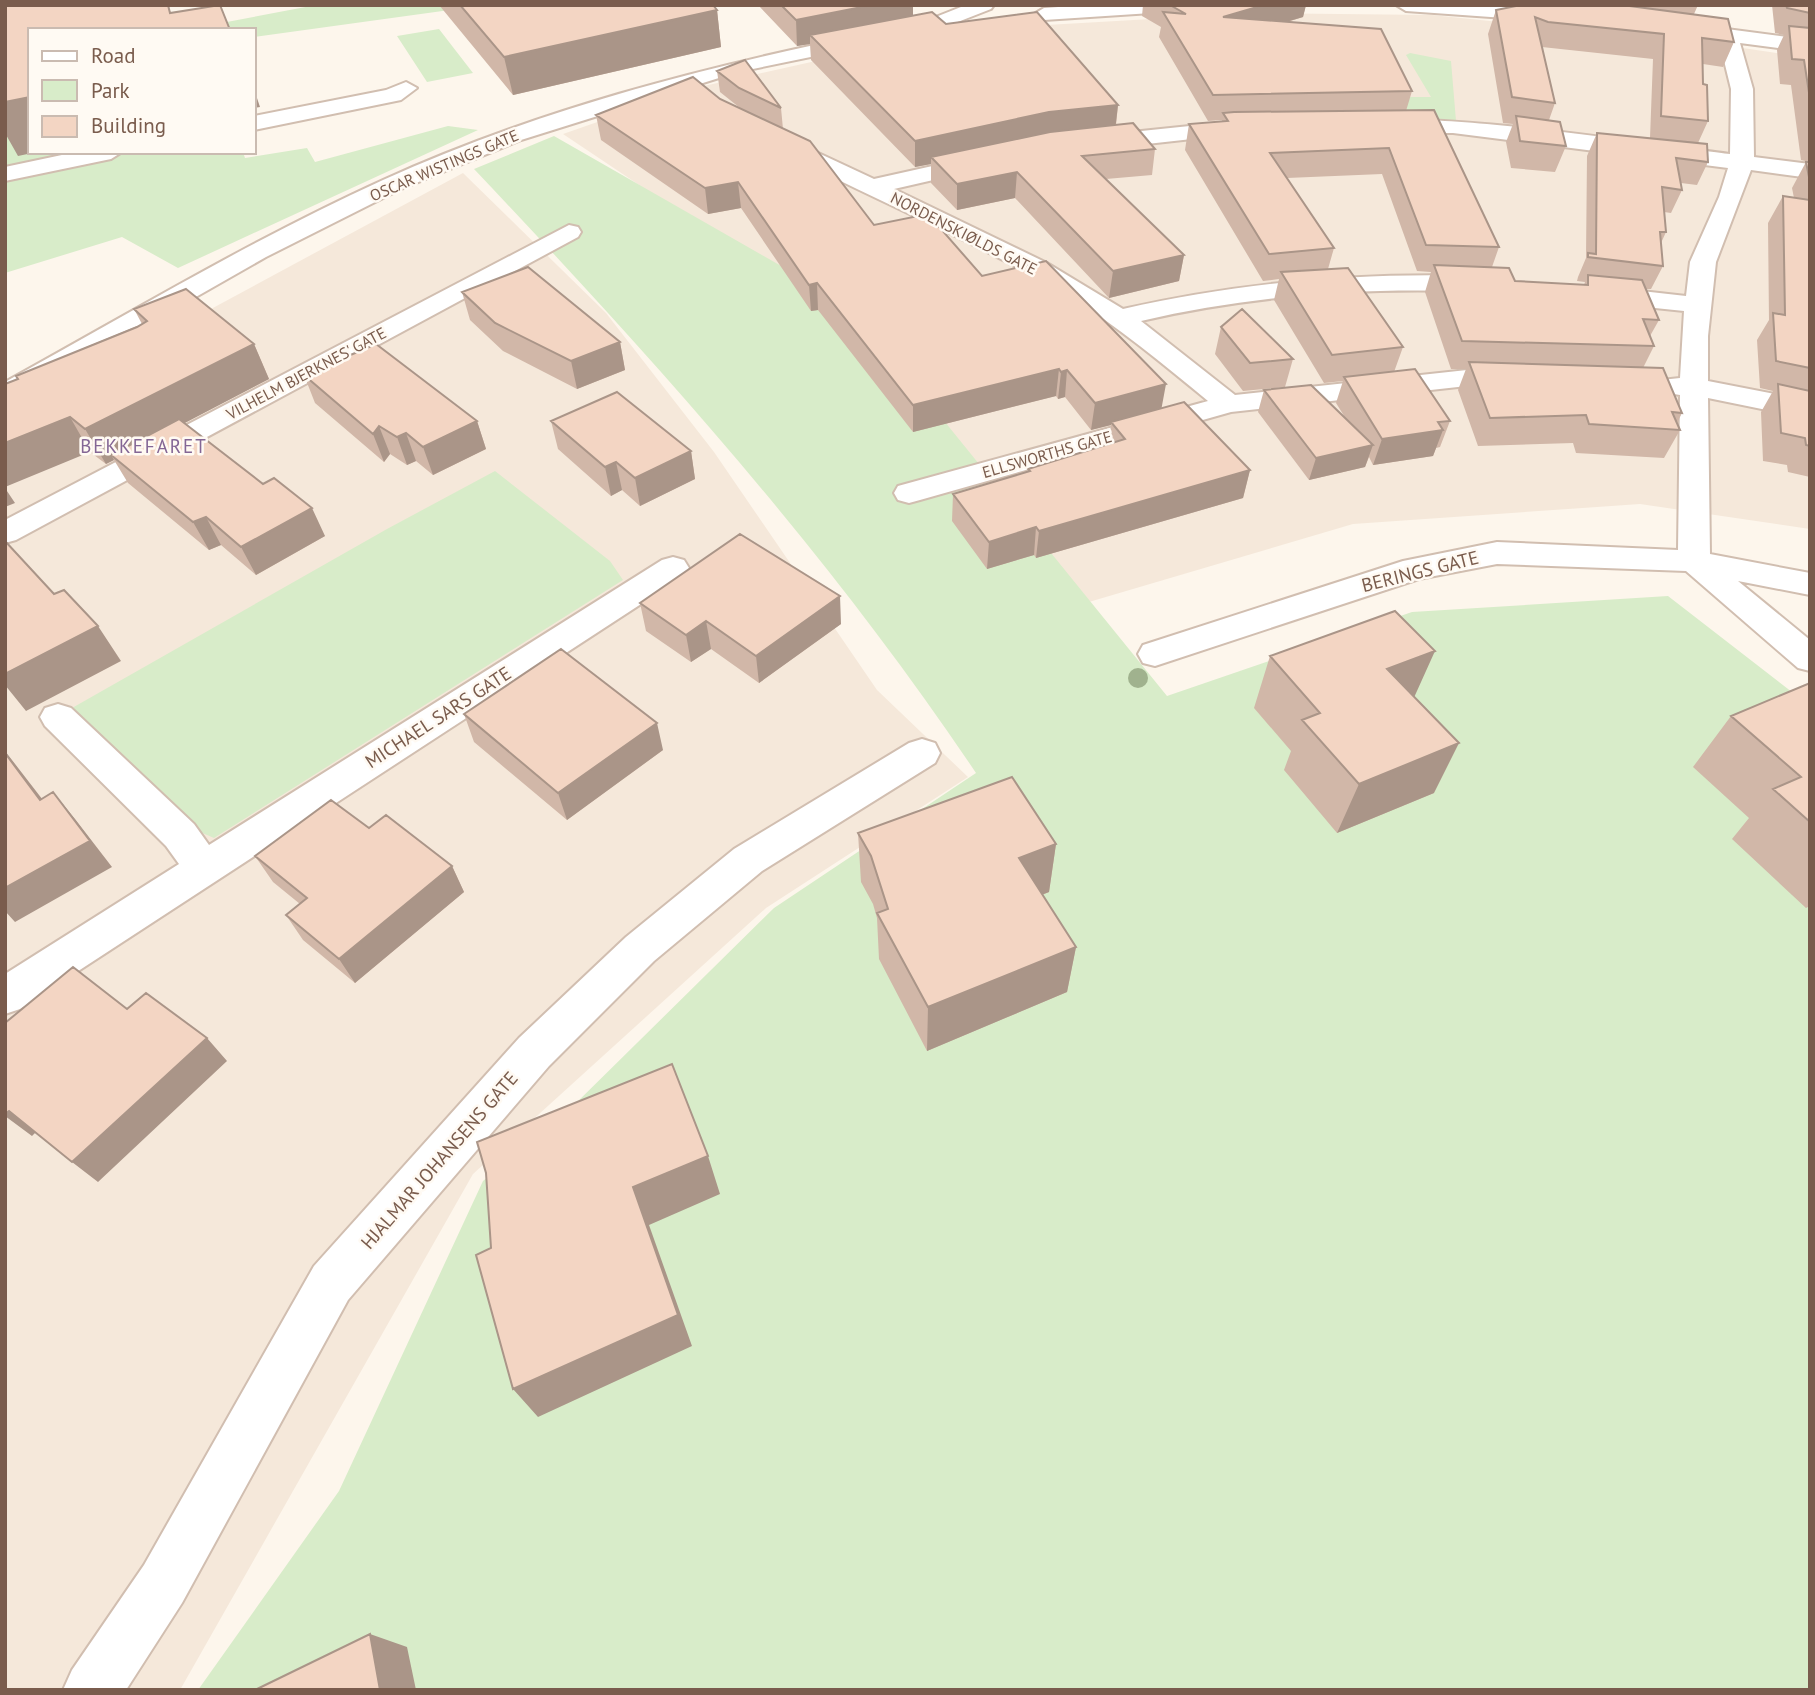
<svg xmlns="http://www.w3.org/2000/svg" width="1815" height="1695" viewBox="0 0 1815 1695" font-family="'PT Sans',sans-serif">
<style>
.residential{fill:#f5e8da}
.green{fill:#d8ecc9}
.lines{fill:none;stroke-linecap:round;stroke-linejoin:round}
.minor-casing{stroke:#d1beb0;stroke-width:4}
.minor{fill:#fff;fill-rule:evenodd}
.tree{fill:#a0b28e}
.wall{fill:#d1b7a8}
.shaded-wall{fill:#aa9588}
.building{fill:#f3d5c3;stroke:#aa9588;stroke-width:2}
.labels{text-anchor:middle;stroke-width:5;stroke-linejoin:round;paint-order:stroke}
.far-street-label{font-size:16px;fill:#7a5c4d;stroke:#fffaf3}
.far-quarter-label{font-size:19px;letter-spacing:2px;fill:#846695;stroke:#fffaf3}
.street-label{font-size:19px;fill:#7a5c4d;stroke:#fffaf3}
</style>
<rect width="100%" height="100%" fill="#fdf6ec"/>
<!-- residential -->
<path class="residential" d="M1256 13 1432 15 1729 46 1810 58V529L1640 504 1353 524 994 630 790 286 563 134 695 88 865 50 996 28Z
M463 173 606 313 714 452 877 690 968 777 766 908 473 1174 180 1690H5V420Z"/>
<!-- green -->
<path class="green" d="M316 5H486L254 37V30L195 28Z
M439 29 473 73 427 82 397 36Z
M1410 53 1451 61 1456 121 1407 119 1396 97H1431L1406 55Z
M5 63 30 152H81L5 167Z
M448 126 478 130 178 268 122 237 5 273V178L133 152H243L245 158 307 148 315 162Z
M554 136 851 306 1167 696 1412 612 1668 596 1810 706V1690H198L339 1491 483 1181 569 1110 774 908 976 773C830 555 655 360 474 169Z
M495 471 610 561 623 580 214 838 200 832 65 712 387 529Z"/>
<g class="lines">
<!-- minor casing -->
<g class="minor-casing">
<path id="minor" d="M966 5H994L991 9 927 34H913L910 30 913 26Z
M1087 5H1192L1182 11 1044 20 1034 14 1044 8Z
M1396 5C1420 5 1547 1 1557 15L1547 21 1406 11Z
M1704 26 1810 40V52L1740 43 1753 89 1754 157 1810 164V178L1751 170 1716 262 1708 336V381L1810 401V419L1708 398 1710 554 1810 573V595L1738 581 1810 640V671L1798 668 1686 571 1497 564 1419 579 1155 666 1143 663 1138 654 1143 645 1403 561 1497 542 1678 550 1680 395 1661 392 1657 386 1661 380 1680 378 1684 311 1597 302 1588 300 1584 294 1588 288 1597 286 1686 296 1690 262 1719 197 1728 168 1453 133H1390L1379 126C1394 104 1687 149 1730 154L1731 89 1719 40 1697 36 1694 32Z
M862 35 869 37 872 41 869 45 738 72 521 140 399 190 266 257 15 400 5 402V382C130 313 253 239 383 180 535 111 699 68 862 35Z
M406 82 417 88 401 100 254 130V116L386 90Z
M1238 121 1246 123 1249 128 1246 133 1093 150 1082 143 1093 136Z
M782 136 874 179 982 155 990 157 994 162 990 167 894 189 1047 263 1123 309C1242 282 1360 272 1481 276L1490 279 1494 284 1490 289 1481 292C1366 287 1253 295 1141 321L1235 395 1467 370 1526 374 1530 380 1526 386H1467L1231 412 920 500 909 503 898 500 894 493 898 486 1208 401C1163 364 1118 326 1068 296 973 240 871 198 774 148L771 143Z
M76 152H122L111 159 5 181V167Z
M569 225 578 227 581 232 578 237 16 540 5 543V520Z
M673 557 684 560 689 568 684 576 20 1009 5 1014V974L179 864 166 846 45 726 40 717 45 708 58 704 71 708 194 824 209 845 662 560Z
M922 739 935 743 940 753 935 763 762 871 654 961 549 1066 348 1300 182 1603 126 1690H63L72 1670 144 1565 314 1266 519 1038 626 937 734 849 909 743Z"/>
</g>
<!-- minor -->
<use href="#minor" class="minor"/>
</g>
<!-- trees -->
<circle class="tree" cx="1138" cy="678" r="10"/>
<!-- wall -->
<path class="wall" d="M439 5H713L717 10 721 47 513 95Z
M758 5H913V15L946 24 1118 105 1116 125 1155 149 1152 175 1106 179 1184 255 1179 281 1109 298 1015 198 957 210 931 183V164L915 167 811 60 810 44 797 46Z
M1143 5H1306L1303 17 1287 22 1412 91 1406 111 1499 247 1492 267 1515 281 1584 285 1585 282 1577 281 1578 277 1586 258 1587 156 1597 133 1650 138 1653 59 1542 47 1555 103 1549 120 1566 146 1555 172 1511 168 1506 142 1513 124 1503 123 1488 34 1496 10 1521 5H1698L1694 14 1734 42 1723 67 1703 64V84L1708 121 1698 143 1708 162 1697 185 1681 183 1682 190 1671 213 1664 212 1666 232 1661 243 1663 266 1651 289H1645L1659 320 1650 336 1654 346 1643 368 1682 413 1677 423 1680 430 1664 458 1576 453 1573 443 1478 446 1458 390 1466 369H1451L1425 292 1431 272 1417 271 1382 174 1287 178 1334 248 1328 269 1403 347 1394 372 1450 421 1440 447 1436 448 1433 456 1373 465 1369 457 1365 467 1309 480 1258 412 1264 390 1346 419 1336 403 1343 381 1324 383 1274 300 1279 279 1263 281 1185 150 1189 124 1222 121V120L1208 121 1159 37 1161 27 1142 16Z
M1772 5H1810V162L1801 160 1791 85 1780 84 1777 50 1784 35 1775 33Z
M717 71 781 108 783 129 874 225 982 276 1161 408 1250 470 1243 498 1036 558 1034 555 987 569 952 521 953 494 1028 472V469L1108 445 1111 425 1091 430 1065 397 1058 399 1056 396 913 432 818 310 811 311 741 208 708 214 601 140 596 115 720 99 740 108 720 92Z
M1806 162H1810V477L1788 472 1787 465 1763 461 1761 412 1773 391 1760 388 1757 340 1769 320 1768 223 1783 196 1794 198 1792 188Z
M462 292 620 342 625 370 577 389 503 351 470 320Z
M134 309 254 344 269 379 184 423 325 536 256 575 221 545 209 550 128 483 114 460 106 464 90 452 16 376 142 324Z
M1221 327 1293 359 1285 387 1243 391 1215 354Z
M304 375 477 421 486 449 433 475 416 461 407 465 390 454 384 462 315 403Z
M551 421 691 451 695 479 640 506 622 490 611 496 558 449Z
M640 603 841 624 759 683 711 649 691 662 646 631Z
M1270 656 1414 697 1434 793 1337 833 1284 770 1291 751 1254 708Z
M1810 683V906L1806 908 1732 839 1749 818 1693 767 1731 716Z
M464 714 663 750 567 820 474 742Z
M369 828 452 866 464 892 355 983 303 940 286 915 300 904 273 882 255 856Z
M858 833 1056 844 1049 892 1042 895 1076 947 1067 992 927 1051 879 959 877 918 873 904 861 882Z"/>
<!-- shaded-wall -->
<path class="shaded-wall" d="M872 5H913V23L810 35V44L797 46 796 20Z
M1264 5H1306L1303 17 1218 42 1223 17Z
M717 10 721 47 513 95 504 57Z
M254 89 260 107 254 108Z
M30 97V152H37L18 156 5 133V102Z
M1118 105 1115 131 931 157V164L915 167V141L1049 112Z
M1017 172 1015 198 957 210V184Z
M738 182 741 208 708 214 705 188Z
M1184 255 1179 281 1109 298 1113 271Z
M817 283 818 310 811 311 809 285Z
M620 342 625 370 577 389 571 361Z
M254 344 269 379 116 459 111 455 114 460 106 464 85 429Z
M1059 369 1056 396 913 432V405Z
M1067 370 1065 397 1058 399 1061 372Z
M1166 384 1161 411 1111 422V425L1091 430 1095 403Z
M70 417 90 452 5 487V443Z
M477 421 486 449 433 475 423 447Z
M379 426 390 454 384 462 373 434Z
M1443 430 1433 456 1373 465 1382 439Z
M406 433 416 461 407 465 397 437Z
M1373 445 1365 467 1309 480 1316 458Z
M691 451 695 479 640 506 635 478Z
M616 462 622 490 611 496 605 467Z
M1250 470 1243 498 1036 558 1039 531Z
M5 488 15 503 5 507Z
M312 508 325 536 256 575 241 547Z
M206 517 221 545 209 550 193 522Z
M1036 527 1034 555 987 569 989 542Z
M840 596 841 624 759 683 756 656Z
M706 621 711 649 691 662 686 635Z
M98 626 121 661 26 711 5 685V674Z
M1435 651 1412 702 1387 669Z
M657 723 663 750 567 820 558 793Z
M1459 743 1434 793 1337 833 1359 784Z
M5 751 63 826 40 800 5 753Z
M53 792 75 819 112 867 15 922 5 911V888Z
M1056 844 1049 892 1013 906 1019 858Z
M452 866 464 892 355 983 339 959Z
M1076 947 1067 992 927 1051 928 1007Z
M207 1038 227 1061 98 1182 72 1162Z
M9 1111 36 1132 32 1136 5 1116V1114Z
M708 1156 720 1194 649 1225 692 1346 538 1417 513 1389 633 1187Z
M370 1634 407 1647 416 1690H380Z"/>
<!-- building -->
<path class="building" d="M5 5H168L170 13 220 5 230 30H30V97L5 102Z
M460 5H713L717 10 504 57Z
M781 5H872L796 20Z
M1170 5H1264L1223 17 1381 29 1412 91 1213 95 1163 12 1186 14Z
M1521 5H1622L1728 19 1734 42 1702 38 1703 84 1707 85 1708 121 1661 116 1664 34 1548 22 1535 17 1555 103 1512 97 1496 10Z
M1786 5H1810V13L1787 8Z
M932 12 946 24 1037 12 1118 105 1049 112 915 141 810 35Z
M1789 26 1810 28V99L1804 60 1792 59Z
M745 60 781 108 739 88 717 71Z
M693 77 720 99 810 141 874 225 928 214 982 276 1046 261 1166 384 1095 403 1067 370 1061 372 1059 369 913 405 817 283 809 285 738 182 705 188 596 115Z
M1434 110 1499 247 1426 245 1389 148 1270 153 1334 248 1269 254 1189 124 1228 121 1223 113 1234 112Z
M1516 116 1560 122 1566 146 1520 141Z
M1133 123 1155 149 1082 156 1184 255 1113 271 1017 172 957 184 931 157 1050 132Z
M1597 133 1707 144 1708 162 1676 158 1682 190 1662 187 1666 232H1660L1663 266 1588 257V253L1596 254Z
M1806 162H1810V182Z
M1783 196 1810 200V368L1776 361 1773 313 1785 315Z
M1434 265 1509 268 1515 281 1588 285V275L1642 280 1659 320 1643 319 1654 346 1462 341Z
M528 267 620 342 571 361 495 323 462 292Z
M1348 268 1403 347 1332 355 1281 272Z
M186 289 254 344 85 429 70 417 5 443V384L18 379 16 376 137 327 147 321 134 309Z
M1242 309 1293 359 1250 363 1221 327Z
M376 344 477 421 423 447 406 433 397 437 379 426 373 434 304 375Z
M1469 362 1663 368 1682 413 1672 412 1680 430 1589 424 1586 415 1490 418Z
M1415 369 1450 421 1438 422 1443 430 1382 439 1344 377Z
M1778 384 1810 391V446L1806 445 1805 438 1781 433Z
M1311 385 1373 445 1316 458 1264 390Z
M617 392 691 451 635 478 616 462 605 467 551 421Z
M1184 402 1250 470 1039 531 1036 527 989 542 953 494 1030 471 1028 469 1125 439 1111 422Z
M179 419 263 484 274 478 312 508 241 547 206 517 193 522 111 455Z
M740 534 840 596 756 656 706 621 686 635 640 603Z
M5 541 54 594 64 590 98 626 5 674Z
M1395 611 1435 651 1387 669 1459 743 1359 784 1302 720 1320 713 1270 656Z
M561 649 657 723 558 793 464 714Z
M1810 683V822L1773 789 1801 777 1731 716Z
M5 753 40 800 53 792 90 841 5 888Z
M1012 777 1056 844 1019 858 1076 947 928 1007 877 913 888 909 871 856 858 833Z
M331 800 369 828 386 815 452 866 339 959 286 915 307 898 255 856Z
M73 967 127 1009 146 993 207 1038 72 1162 9 1111 5 1114V1023Z
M672 1064 708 1156 633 1187 678 1315 513 1389 476 1255 491 1248 486 1173 477 1142Z
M370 1634 380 1690H255Z"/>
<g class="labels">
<!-- far-street labels -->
<g class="far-street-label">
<text transform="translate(444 165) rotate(-23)" y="6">OSCAR WISTINGS GATE</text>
<text transform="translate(964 233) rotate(27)" y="6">NORDENSKIØLDS GATE</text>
<text transform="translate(306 373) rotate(-28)" y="6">VILHELM BJERKNES' GATE</text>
<text transform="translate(1047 454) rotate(-16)" y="6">ELLSWORTHS GATE</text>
</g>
<!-- far-quarter labels -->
<g class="far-quarter-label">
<text x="144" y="453">BEKKEFARET</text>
</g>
<!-- street labels -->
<g class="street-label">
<text transform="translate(1420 571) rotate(-14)" y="7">BERINGS GATE</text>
<text transform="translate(438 717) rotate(-33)" y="7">MICHAEL SARS GATE</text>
<text transform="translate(439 1160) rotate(-49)" y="7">HJALMAR JOHANSENS GATE</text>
</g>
</g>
<!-- border -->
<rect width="1815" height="1695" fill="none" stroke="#7a5c4d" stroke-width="14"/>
<!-- legend -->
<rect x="28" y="28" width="228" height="126" fill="#fffaf3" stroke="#cabbb1" stroke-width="2"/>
<rect x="42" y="51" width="35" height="10" fill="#ffffff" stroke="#cabbb1" stroke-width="2"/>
<text x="91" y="63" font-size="21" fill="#7a5c4d">Road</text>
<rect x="42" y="80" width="35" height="21" fill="#d8ecc9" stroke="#cabbb1" stroke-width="2"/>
<text x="91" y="98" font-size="21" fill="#7a5c4d">Park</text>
<rect x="42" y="116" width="35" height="21" fill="#f3d5c3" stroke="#cabbb1" stroke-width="2"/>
<text x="91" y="133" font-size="21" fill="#7a5c4d">Building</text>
</svg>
